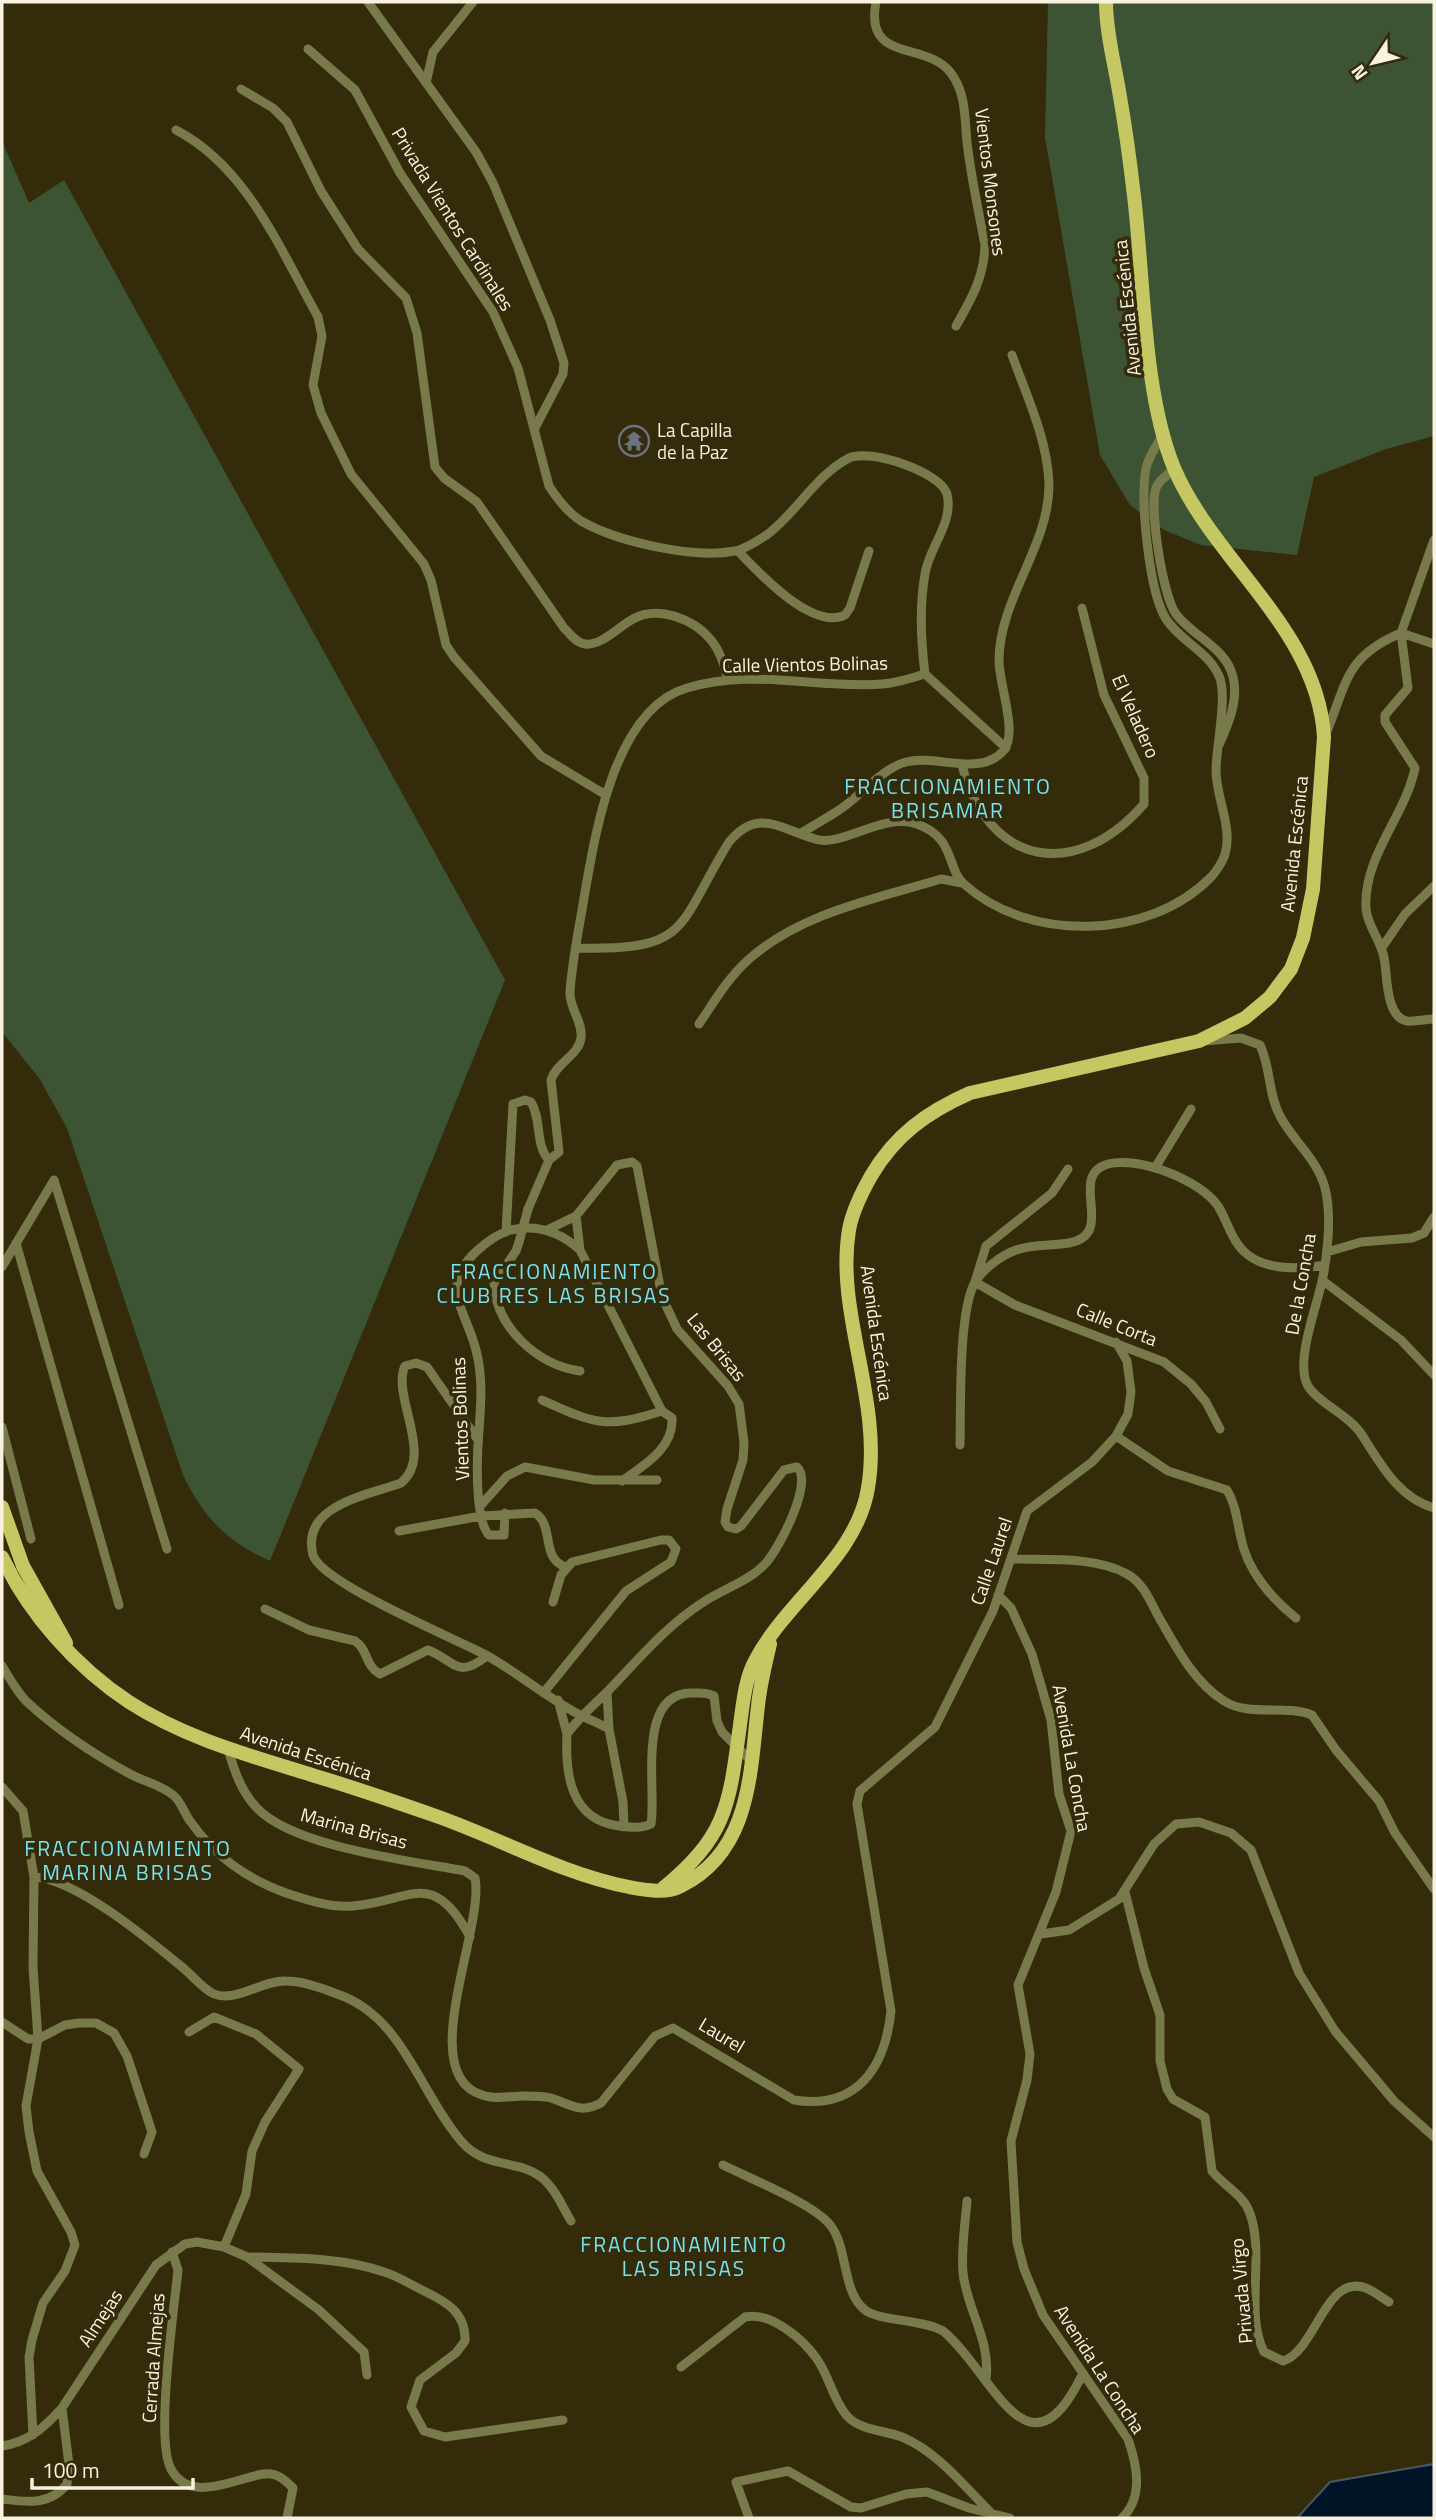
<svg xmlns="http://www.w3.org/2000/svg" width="1436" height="2520" viewBox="0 0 1436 2520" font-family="'Titillium Web',sans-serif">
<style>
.green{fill:#3d5434}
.water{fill:#001427;stroke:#4a575e;stroke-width:2}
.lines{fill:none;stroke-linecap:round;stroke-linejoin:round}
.street{stroke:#787a4b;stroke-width:9}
.primary{stroke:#c5c763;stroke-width:14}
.street-bridge{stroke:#787a4b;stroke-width:9}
.labels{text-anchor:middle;stroke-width:7;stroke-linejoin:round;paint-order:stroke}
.street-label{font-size:19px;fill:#f8f3e0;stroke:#342b0b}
.poi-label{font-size:19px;fill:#f8f3e0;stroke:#342b0b;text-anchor:start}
.neighbourhood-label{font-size:21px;letter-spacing:2px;fill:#78e3f0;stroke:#342b0b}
</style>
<rect width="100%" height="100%" fill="#342b0b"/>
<!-- green -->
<path class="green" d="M1048 2H1434V436L1386 449 1314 477 1297 555 1201 545 1164 530 1130 505 1100 455 1045 137Z
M2 141 29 203 64 180 505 980 270 1561C226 1541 204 1518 183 1475L67 1128 39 1078 2 1032Z"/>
<!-- water -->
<path class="water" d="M1434 2464V2518H1297L1330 2482Z"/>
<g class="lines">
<!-- street -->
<path class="street" d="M368 2 476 152 493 183 550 320 564 363 563 374 535 428
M876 2C864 64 926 40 951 73 968 96 964 124 968 150 972 182 979 213 985 245 984 277 972 298 956 326
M308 49 355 90 400 173 493 312 518 368 549 486C558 500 567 512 581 521 618 542 694 559 735 551 746 549 759 540 768 534 797 512 815 476 849 458 869 448 941 472 947 494 954 523 929 547 925 574 919 607 921 642 925 674L1006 748
M426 83 433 52 473 2
M241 89 273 108 287 122 321 191 358 249 406 298 417 333 435 467 444 478 477 502 564 628C570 634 576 643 585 644 602 646 619 626 633 619 658 605 694 619 711 640 721 652 724 666 728 680
M176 130C247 167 280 249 318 317L322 336 313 385 321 413 351 474 424 564 431 580 446 645 454 657 541 756 606 795
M1175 469C1168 474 1159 480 1156 488 1149 509 1163 596 1176 614 1193 637 1226 647 1233 677 1239 700 1228 725 1219 745
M738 551C758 572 812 631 845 615L850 608 869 551
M1401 633 1408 688 1385 715V722L1415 768C1405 817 1363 856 1366 909 1368 929 1383 941 1385 964 1387 979 1387 1018 1407 1021 1416 1022 1426 1019 1434 1019
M1401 633 1434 540
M1401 633 1434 644
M1325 736C1347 684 1344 657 1401 633
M962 765C988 867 1076 882 1144 804V778L1104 695 1082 608
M801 833C814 825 829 817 842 808 861 795 883 768 906 762 936 754 981 778 1004 750 1018 732 999 684 999 661 999 598 1050 546 1049 483 1047 438 1027 397 1012 355
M1383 946 1405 914 1434 886
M577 948C691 951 676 928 729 842 758 807 780 829 815 839 841 848 883 812 917 824 956 838 946 868 964 884 1029 943 1150 940 1211 877 1216 872 1223 861 1225 854 1233 828 1216 797 1216 771 1216 746 1228 695 1219 676 1208 651 1180 641 1166 619 1149 592 1140 500 1146 468 1149 456 1156 446 1163 435
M699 1024C714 1002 728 978 748 960 800 913 875 899 941 879L962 883
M1204 1041 1241 1038 1260 1045C1271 1068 1268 1094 1280 1116 1293 1141 1318 1160 1325 1188 1332 1216 1328 1249 1323 1277 1318 1304 1294 1362 1308 1386 1318 1403 1348 1414 1362 1435 1381 1465 1399 1498 1434 1508
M1155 1168 1191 1109
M1068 1169 1052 1193 986 1246 975 1282 1015 1305 1164 1362 1191 1384 1206 1402 1220 1429
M54 1180 167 1549
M528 1209 549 1160
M576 1216 580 1250
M547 1230 576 1216 617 1165 632 1162 637 1166 662 1297 677 1329 728 1386 739 1404 744 1443 743 1460 727 1509 725 1522 728 1527 736 1529 741 1526 784 1470 797 1467C814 1482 779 1549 765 1564 748 1582 722 1589 702 1603 665 1627 638 1660 608 1691 593 1706 579 1717 567 1734 565 1773 570 1820 619 1826 630 1827 641 1829 651 1824 657 1790 635 1691 693 1693 700 1693 707 1692 714 1696L717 1721 722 1732 752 1762
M506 1232 513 1104 525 1100 531 1102C542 1120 535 1146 549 1160L559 1152 551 1080C556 1063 579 1055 581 1038 583 1021 569 1008 570 992 572 961 579 929 584 898 595 835 614 709 687 688 752 668 818 689 883 684 897 683 911 678 925 674
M519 1242 516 1251 494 1283C496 1328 538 1365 580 1371
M16 1243 119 1605
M1327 1252 1361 1242 1412 1238 1424 1233 1434 1217
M2 1267 54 1180
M1322 1280 1401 1340 1434 1375
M2 1427 31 1539
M1116 1436 1168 1471 1227 1490C1236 1505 1237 1521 1241 1538 1247 1570 1271 1598 1296 1618
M478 1440 427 1367 416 1363 405 1366C391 1396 435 1455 401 1483 369 1495 300 1505 313 1555 321 1583 456 1639 486 1655 518 1673 549 1699 580 1715 590 1720 599 1723 609 1729L623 1802 624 1827
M960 1445C961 1409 958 1312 975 1282 983 1269 1002 1255 1016 1250 1033 1244 1052 1246 1069 1243 1118 1234 1066 1176 1108 1164 1139 1156 1200 1180 1218 1206 1228 1222 1232 1243 1248 1255 1269 1271 1300 1269 1325 1265
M622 1481C644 1465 674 1448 672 1418L662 1411
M481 1505 507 1476 525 1467 594 1480H657
M505 1513 504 1535H489C474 1519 477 1453 479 1430 481 1404 483 1376 476 1350 466 1310 437 1285 479 1249 488 1241 499 1233 511 1230 538 1224 560 1232 580 1250L662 1411C606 1429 595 1424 542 1400
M399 1531 481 1516 535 1513C555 1525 540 1559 566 1567
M1011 1559C1047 1560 1094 1556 1127 1574 1145 1584 1151 1604 1161 1621 1177 1649 1195 1683 1224 1701 1249 1717 1284 1704 1312 1715L1336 1750 1379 1801 1395 1833 1434 1889
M998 1595 1011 1608 1032 1654 1051 1720 1059 1794 1071 1831 1056 1892 1018 1985 1030 2054 1027 2080 1011 2141 1017 2242 1024 2269 1043 2315 1128 2439C1137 2465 1144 2497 1122 2518
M265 1609 309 1630 355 1641C368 1649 365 1666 380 1674L428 1650C456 1661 456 1680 487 1656
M2 1666C9 1677 17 1692 26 1701 56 1729 95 1755 130 1774 145 1782 159 1784 173 1795 181 1801 184 1813 190 1821 215 1856 245 1878 286 1893 307 1900 331 1908 353 1906 410 1902 432 1866 470 1937
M545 1691 626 1591 671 1562 676 1549 669 1540H661L572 1562 561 1575 553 1602
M607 1692 609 1729
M558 1700 567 1734
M228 1749C234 1770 241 1791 256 1807 292 1847 412 1861 465 1871L475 1878C485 1928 414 2074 482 2095 496 2100 510 2096 524 2096 533 2096 543 2096 551 2098 572 2105 580 2114 601 2103L655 2036 673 2028 794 2100C857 2110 885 2068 891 2011L857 1804 860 1791 935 1727 993 1611 1027 1511 1092 1462 1116 1436 1128 1414 1131 1392 1127 1361 1116 1342
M2 1787 23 1811 34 1877 33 1967 38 2039 26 2106 29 2132 37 2171 71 2232 75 2245 65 2271 43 2303 32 2340 29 2357 33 2435
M34 1877C76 1879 148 1939 182 1967 192 1975 203 1989 214 1994 235 2003 263 1980 286 1981 303 1981 322 1988 337 1994 403 2016 419 2092 461 2141 486 2170 515 2158 541 2177 555 2188 562 2206 571 2221
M1125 1892 1144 1968 1160 2015V2061L1167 2089 1173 2099 1205 2117 1212 2171C1223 2185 1242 2194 1249 2211 1266 2253 1244 2312 1264 2352L1283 2361C1316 2351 1325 2273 1366 2288 1374 2291 1382 2298 1389 2302
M1041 1934 1069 1930 1119 1899 1154 1844 1176 1824 1199 1822 1231 1833 1251 1850 1299 1973 1335 2031 1394 2101 1434 2137
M2 2022 28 2039H38L65 2025 79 2023H96L114 2033 127 2056 152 2132 144 2154
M189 2032 214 2017 256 2034 299 2069 265 2122 252 2151 246 2194 224 2247
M723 2165C749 2178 816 2205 831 2226 848 2249 842 2292 865 2310 879 2321 921 2319 943 2331 993 2372 1028 2487 1082 2375
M967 2201C965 2225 961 2249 963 2273 967 2310 991 2340 986 2379
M172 2252 178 2270C174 2309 155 2440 171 2469 192 2509 247 2471 271 2474 280 2475 287 2482 293 2488L287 2518
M249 2257C293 2258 342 2257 384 2272 398 2276 411 2285 424 2291 447 2302 466 2313 465 2341L456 2353 420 2380 411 2407 424 2431 445 2437 563 2420
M681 2367 745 2317C770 2311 803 2339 817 2359 829 2376 833 2400 847 2416 861 2431 884 2430 902 2437 938 2452 965 2487 992 2514
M2 2446C28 2442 44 2428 62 2408L156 2265 185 2244 197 2242 224 2247 247 2257 319 2310 364 2352 367 2375
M2 2499C26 2502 50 2506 67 2484L69 2465 62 2408
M749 2518 736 2482 788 2471 851 2507 861 2508 906 2494 927 2492 969 2508 1010 2518"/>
<!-- primary -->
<path class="primary" d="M2 1507 23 1566 66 1643
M2 1557C29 1614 76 1667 129 1702 186 1739 252 1756 315 1776 356 1788 396 1802 436 1816 499 1838 562 1874 629 1887 645 1890 666 1894 681 1886 751 1851 750 1773 758 1706 760 1685 765 1665 770 1644
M661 1890C727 1836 729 1807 740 1725 743 1704 745 1678 756 1659 787 1600 857 1557 868 1488 883 1401 835 1313 849 1230 852 1212 862 1192 871 1176 895 1135 927 1112 970 1093L1199 1041 1245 1018 1270 997 1291 969 1303 938 1313 889 1324 737C1318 630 1214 562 1174 468 1143 393 1144 278 1134 196 1130 161 1125 125 1119 91 1114 61 1106 32 1106 2"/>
<!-- street-bridge -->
<path class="street-bridge" d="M519 1242 528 1209"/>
</g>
<!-- icons -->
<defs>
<g id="temple-ring" transform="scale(1.575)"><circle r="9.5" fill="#342b0b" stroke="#6b7280" stroke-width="1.5"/><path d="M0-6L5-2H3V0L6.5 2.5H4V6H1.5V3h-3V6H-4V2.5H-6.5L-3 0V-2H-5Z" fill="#6b7280"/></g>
</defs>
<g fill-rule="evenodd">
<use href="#temple-ring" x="634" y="441"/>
</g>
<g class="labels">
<!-- street labels -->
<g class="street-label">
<text transform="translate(991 182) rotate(83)" y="7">Vientos Monsones</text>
<text transform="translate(453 219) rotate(58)" y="7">Privada Vientos Cardinales</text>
<text transform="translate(1127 308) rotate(-96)" y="7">Avenida Escénica</text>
<text transform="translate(805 664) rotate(-1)" y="7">Calle Vientos Bolinas</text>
<text transform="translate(1136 716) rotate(66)" y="7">El Veladero</text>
<text transform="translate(1294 844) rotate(-84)" y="7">Avenida Escénica</text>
<text transform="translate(1300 1284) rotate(-80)" y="7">De la Concha</text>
<text transform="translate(1117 1324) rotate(22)" y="7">Calle Corta</text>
<text transform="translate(877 1333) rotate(82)" y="7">Avenida Escénica</text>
<text transform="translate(717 1347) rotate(51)" y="7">Las Brisas</text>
<text transform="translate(460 1419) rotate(-92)" y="7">Vientos Bolinas</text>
<text transform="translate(991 1561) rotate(-71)" y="7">Calle Laurel</text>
<text transform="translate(306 1753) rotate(18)" y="7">Avenida Escénica</text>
<text transform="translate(1072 1758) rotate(80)" y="7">Avenida La Concha</text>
<text transform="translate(354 1828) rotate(15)" y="7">Marina Brisas</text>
<text transform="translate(722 2035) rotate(31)" y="7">Laurel</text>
<text transform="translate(1241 2291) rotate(-95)" y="7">Privada Virgo</text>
<text transform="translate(100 2318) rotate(-57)" y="7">Almejas</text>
<text transform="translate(153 2358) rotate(-86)" y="7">Cerrada Almejas</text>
<text transform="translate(1100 2369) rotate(57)" y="7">Avenida La Concha</text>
</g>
<!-- poi labels -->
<g class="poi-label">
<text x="657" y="437">La Capilla<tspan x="657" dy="22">de la Paz</tspan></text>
</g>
<!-- neighbourhood labels -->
<g class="neighbourhood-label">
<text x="948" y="794">FRACCIONAMIENTO<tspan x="948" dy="24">BRISAMAR</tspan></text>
<text x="554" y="1279">FRACCIONAMIENTO<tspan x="554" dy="24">CLUB RES LAS BRISAS</tspan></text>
<text x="128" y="1856">FRACCIONAMIENTO<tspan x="128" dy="24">MARINA BRISAS</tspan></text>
<text x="684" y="2252">FRACCIONAMIENTO<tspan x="684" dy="24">LAS BRISAS</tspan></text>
</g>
</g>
<!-- border -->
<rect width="1436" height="2520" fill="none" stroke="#f8f3e0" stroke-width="7"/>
<!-- north arrow -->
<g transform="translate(1373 63) rotate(235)" stroke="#342b0b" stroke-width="5" paint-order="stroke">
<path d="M0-5L12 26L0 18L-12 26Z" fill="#f8f3e0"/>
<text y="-10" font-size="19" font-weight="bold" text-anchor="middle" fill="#f8f3e0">N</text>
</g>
<!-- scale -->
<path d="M32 2478v10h161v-10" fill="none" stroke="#f8f3e0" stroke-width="3.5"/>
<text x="42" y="2478" font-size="21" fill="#f8f3e0" stroke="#342b0b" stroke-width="5" paint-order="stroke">100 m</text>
</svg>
